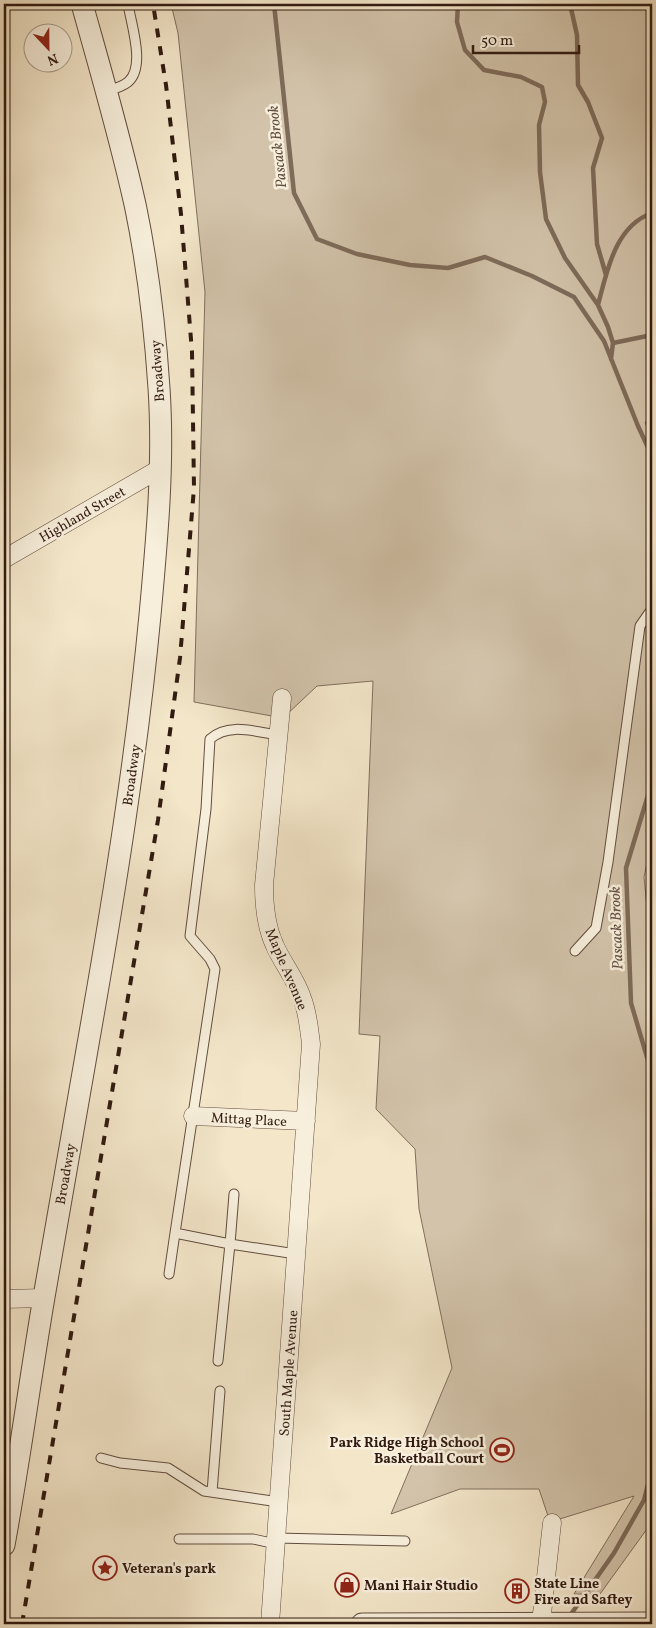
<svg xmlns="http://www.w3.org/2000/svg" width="656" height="1628" viewBox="0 0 656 1628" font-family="Vollkorn,serif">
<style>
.green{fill:#d2c3aa;stroke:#826e5e}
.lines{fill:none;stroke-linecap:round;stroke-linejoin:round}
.stream{stroke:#7e6b5a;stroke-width:4.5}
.service-casing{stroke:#624d3f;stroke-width:11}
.minor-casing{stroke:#624d3f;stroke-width:19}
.tertiary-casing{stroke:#624d3f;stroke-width:23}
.service{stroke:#f7efdc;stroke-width:9}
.minor{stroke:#f7efdc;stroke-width:18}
.tertiary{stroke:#f7efdc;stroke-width:21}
.rail{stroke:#311a11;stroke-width:4;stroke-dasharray:9 9;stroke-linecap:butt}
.labels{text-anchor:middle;stroke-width:5;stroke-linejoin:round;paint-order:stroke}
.street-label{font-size:14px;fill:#311a11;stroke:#f7efdc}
.poi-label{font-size:14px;font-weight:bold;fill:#311a11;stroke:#f7efdc;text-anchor:start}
.water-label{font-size:15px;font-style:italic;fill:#645041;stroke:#f7efdc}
</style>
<rect width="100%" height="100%" fill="#f3e6c9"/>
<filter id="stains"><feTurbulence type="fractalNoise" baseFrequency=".004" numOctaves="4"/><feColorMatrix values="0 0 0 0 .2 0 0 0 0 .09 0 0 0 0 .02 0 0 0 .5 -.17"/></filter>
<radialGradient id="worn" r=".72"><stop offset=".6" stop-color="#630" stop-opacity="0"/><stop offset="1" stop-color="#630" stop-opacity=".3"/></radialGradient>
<!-- green -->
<path class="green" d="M171 4H652V421L645 422 652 440V839L644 877 652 959V1522L600 1594H574L634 1496 550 1522 539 1489H460L391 1514 452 1368 419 1209 415 1149 376 1109 380 1036 359 1034 373 681 317 686 283 718 194 702 205 292 178 33Z"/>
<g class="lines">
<!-- stream -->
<path class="stream" d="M274 4 294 193 317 239 357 254 410 265 448 268 485 257 532 276 574 297 604 341 638 426 652 456
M458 4 457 22 465 50 484 70 521 77 542 87 545 102 539 125 540 172 546 219 565 258 598 305 608 327 613 343
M570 4 577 35 578 85 588 102 602 138 593 168 597 244 606 275
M598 305C607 271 615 226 652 213
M611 359 613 343 652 335
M652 782 626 868 631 1003 652 1074
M569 1617 614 1553 644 1500 652 1468"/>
<!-- service casing -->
<g class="service-casing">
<path id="service" d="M106 91C114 89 122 87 128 82 146 67 131 24 128 4
M575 951 596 928 608 862 640 626 649 613 652 612
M234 1194 230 1244 296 1254
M175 1233 215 969 210 959 190 936 206 809 210 739C229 722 255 732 278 735
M169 1274 175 1233 230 1244 218 1361
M101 1458 120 1463 168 1468 204 1491 279 1502
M212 1492 220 1391
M276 1538 405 1541
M179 1539H253L276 1544"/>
</g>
<!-- minor casing -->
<g class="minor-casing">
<path id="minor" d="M4 559 161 468
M193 1116 306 1121
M4 1299 44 1298
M541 1623 552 1523
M270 1624 311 1044C309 1028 308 1013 302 998 296 979 283 964 275 946 266 927 264 906 264 885L282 698"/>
</g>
<!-- tertiary casing -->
<g class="tertiary-casing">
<path id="tertiary" d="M4 1545C19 1463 30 1380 44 1297 59 1207 75 1117 91 1027 115 890 137 753 150 615 157 539 164 464 159 388 155 328 148 268 136 209 121 140 101 72 82 4
M362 1624 652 1623"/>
</g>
<!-- service -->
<use href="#service" class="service"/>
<!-- minor -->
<use href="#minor" class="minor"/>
<!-- tertiary -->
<use href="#tertiary" class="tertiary"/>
<!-- rail -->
<path class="rail" d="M22 1624 158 820 180 658 194 488 192 352 181 214 166 85 153 4"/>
</g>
<!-- icons -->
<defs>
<g id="stadium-ring" transform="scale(1.25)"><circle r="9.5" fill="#f7efdc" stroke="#8f2418" stroke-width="1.5"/><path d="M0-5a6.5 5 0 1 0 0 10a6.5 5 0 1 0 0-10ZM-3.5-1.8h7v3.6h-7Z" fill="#8f2418"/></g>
<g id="sight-ring" transform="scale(1.25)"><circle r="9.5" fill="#f7efdc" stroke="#8f2418" stroke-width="1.5"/><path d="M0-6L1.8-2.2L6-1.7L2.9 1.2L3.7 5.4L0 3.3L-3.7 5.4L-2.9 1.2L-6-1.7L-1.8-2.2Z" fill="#8f2418"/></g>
<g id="shop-ring" transform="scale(1.25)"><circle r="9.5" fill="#f7efdc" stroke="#8f2418" stroke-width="1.5"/><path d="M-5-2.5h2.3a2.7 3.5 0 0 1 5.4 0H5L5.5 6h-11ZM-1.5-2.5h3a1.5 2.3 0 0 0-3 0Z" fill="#8f2418"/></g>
<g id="building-ring" transform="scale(1.25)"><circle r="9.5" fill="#f7efdc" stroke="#8f2418" stroke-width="1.5"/><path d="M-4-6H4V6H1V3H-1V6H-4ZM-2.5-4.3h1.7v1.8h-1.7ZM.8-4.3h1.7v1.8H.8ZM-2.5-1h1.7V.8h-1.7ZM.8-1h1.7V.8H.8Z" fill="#8f2418"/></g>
</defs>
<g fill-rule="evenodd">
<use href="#stadium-ring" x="502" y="1450"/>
<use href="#sight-ring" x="105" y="1568"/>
<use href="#shop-ring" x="347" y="1585"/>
<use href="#building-ring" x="517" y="1591"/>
</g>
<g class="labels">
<!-- street labels -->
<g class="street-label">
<text transform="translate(157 371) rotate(-94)" y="5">Broadway</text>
<text transform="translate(82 514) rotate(-30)" y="5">Highland Street</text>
<text transform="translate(131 775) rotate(-82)" y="5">Broadway</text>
<text transform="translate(287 969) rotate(67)" y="5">Maple Avenue</text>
<text transform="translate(249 1119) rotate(3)" y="5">Mittag Place</text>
<text transform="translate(65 1174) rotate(-80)" y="5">Broadway</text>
<text transform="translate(288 1373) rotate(-86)" y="5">South Maple Avenue</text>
</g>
<!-- poi labels -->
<g class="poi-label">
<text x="484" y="1447" text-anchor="end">Park Ridge High School<tspan x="484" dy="16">Basketball Court</tspan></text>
<text x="122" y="1573">Veteran's park</text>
<text x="534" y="1588">State Line<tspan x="534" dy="16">Fire and Saftey</tspan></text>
<text x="364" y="1590">Mani Hair Studio</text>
</g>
<!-- water labels -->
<g class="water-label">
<text transform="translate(277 147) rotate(-96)" y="5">Pascack Brook</text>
<text transform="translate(616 928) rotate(-92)" y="5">Pascack Brook</text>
</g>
</g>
<!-- margin -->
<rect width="656" height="1628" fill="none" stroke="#f3e6c9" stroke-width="20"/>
<rect x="5" y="5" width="646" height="1618" fill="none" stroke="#311a11" stroke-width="2.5"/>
<rect x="10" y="10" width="636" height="1608" fill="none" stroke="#311a11"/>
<!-- north arrow -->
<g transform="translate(48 48) rotate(158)"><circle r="24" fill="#f7efdc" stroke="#a89a8b"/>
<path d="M0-4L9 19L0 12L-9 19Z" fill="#8f2418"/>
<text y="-8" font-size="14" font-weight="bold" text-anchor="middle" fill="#311a11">N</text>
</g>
<!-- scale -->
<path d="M473 45v8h106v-8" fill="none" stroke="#311a11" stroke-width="2.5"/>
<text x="481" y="45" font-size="15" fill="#311a11" stroke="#f7efdc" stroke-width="4" paint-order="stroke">50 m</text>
<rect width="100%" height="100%" filter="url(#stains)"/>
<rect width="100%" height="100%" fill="url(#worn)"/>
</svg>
